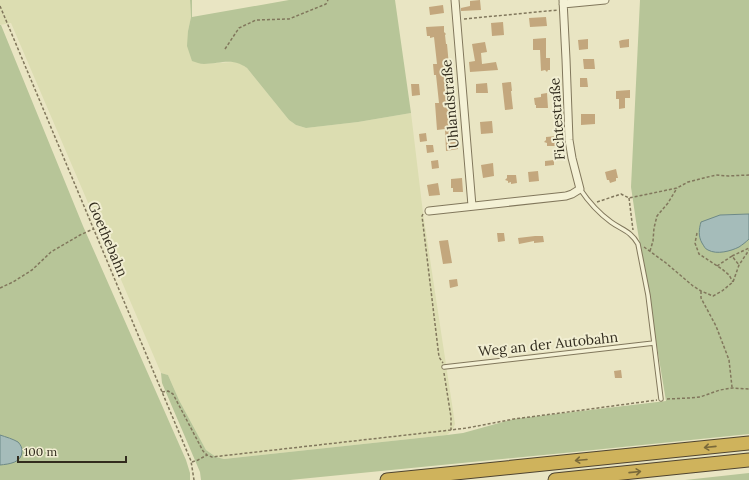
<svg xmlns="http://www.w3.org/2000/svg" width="749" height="480" viewBox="0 0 749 480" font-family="Lora,serif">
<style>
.farmland{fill:#dcddb1}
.green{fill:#b7c598}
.water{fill:#a5bcba;stroke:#6d8987}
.building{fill:#c3a77d}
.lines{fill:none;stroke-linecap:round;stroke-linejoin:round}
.service-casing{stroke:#81775c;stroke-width:5.5}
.minor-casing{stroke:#81775c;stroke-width:9}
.motorway-casing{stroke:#4f4430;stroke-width:15}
.path{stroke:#81775c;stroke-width:1.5;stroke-dasharray:3 2;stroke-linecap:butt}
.service{stroke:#f4f1d5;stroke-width:3.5}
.minor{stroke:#f4f1d5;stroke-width:7}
.motorway{stroke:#cfb35c;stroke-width:13}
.oneway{stroke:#79693a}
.labels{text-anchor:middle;stroke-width:4;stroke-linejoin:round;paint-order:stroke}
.street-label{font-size:14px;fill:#322c1e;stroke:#f1eed2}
</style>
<rect width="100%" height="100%" fill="#e9e5c3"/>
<!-- farmland -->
<path class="farmland" d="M0 0H190L191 17 188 31 202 64 233 62 240 63 247 68 289 120 296 125 306 128 358 122 411 113 423 213 455 424 453 429 447 435 224 459 216 457 206 450 179 400 168 375 161 373 11 23 0 25Z"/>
<!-- green -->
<path class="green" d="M190 0H192V17L289 0H395L411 113 358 122 306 128 296 125 289 120 247 68C231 57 221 64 204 64 200 64 196 62 192 61L187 46 188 31 191 17Z
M640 0H749V214L720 215 739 246 749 239V434L574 452 290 480H201L200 472 162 383 161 373 168 375 179 400 206 450 216 457 224 459 447 435 463 433 514 419 666 401 636 221 631 187Z
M0 25H1L83 226 186 460 190 473V480H0V465L12 463 21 447C18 440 7 438 0 435Z
M749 473V480H685Z"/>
<!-- water -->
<path class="water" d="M749 214V239C746 242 742 245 739 247 731 251 717 255 708 250 705 249 704 246 702 243 698 236 699 229 701 222L720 215Z
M0 435C6 437 13 439 18 442 21 445 22 448 22 451 22 463 9 464 0 465Z"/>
<!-- building -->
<path class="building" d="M480 0 481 10 461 11V8L470 6V1Z
M443 5 444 13 430 15 429 7Z
M546 17 547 26 530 27 529 18Z
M503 22 504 35 492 36 491 23Z
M444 26V32L446 34 445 35 446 44H447L448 55 450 80 452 91H449L453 139 457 138 458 149 446 151 445 129 437 130 435 103H439L436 75H434L433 64H437L434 37 430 38V36H427L426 27Z
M546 38V58H550V70H548L547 72 545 70 541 71 540 50H533V39Z
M588 39V49L579 50 578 40Z
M629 39V47L620 48 619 41 622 40Z
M485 42 487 52 481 53 482 64 496 62 498 70 470 72 469 62 475 61 472 44Z
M583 59H594L595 69H584Z
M580 78H587L588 87H580Z
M511 82 512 91H511L513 109 505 110 502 83Z
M487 83 488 93H476V84Z
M411 84H419L420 95 412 96Z
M630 90V98H625V108L619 109V99H616V91Z
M547 93 548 108H536V105H535L534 98 541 97V94Z
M581 114H595V124L581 125Z
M492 121 493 133 481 134 480 122Z
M426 133 427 141 420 142 419 134Z
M557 136V146H547V143L544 142 546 140V137Z
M426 145H433L434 152 427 153Z
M438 160 439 168 432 169 431 161Z
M554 160V165L545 166V161Z
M493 163 494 176 483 178 481 165Z
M616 169 618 178H616V181L610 183 609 180H607L605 172Z
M538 171 539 181 529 182 528 172Z
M507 175H516L517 183 511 184V182L508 183V181L505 180 507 178Z
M462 178 463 192H453V188H451V179Z
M438 183 440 195 429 196 427 185Z
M497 233H504L505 241 498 242Z
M535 236H543L544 242 534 243V241L519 244 518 238Z
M448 240 452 263 443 264 439 241Z
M457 279 458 286 450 288 449 280Z
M590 337 591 344 582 346 580 339Z
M621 370 622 378H615L614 371Z"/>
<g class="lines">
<!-- service casing -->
<g class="service-casing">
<path id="service" d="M580 189C588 201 600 214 611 222 622 230 631 231 638 244L648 295 661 399
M444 367 654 343"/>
</g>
<!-- minor casing -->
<g class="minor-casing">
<path id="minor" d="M455 0 472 206
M563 4 605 0
M429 211 566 196 572 194 580 189 572 158 569 140 566 59 563 0"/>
</g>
<!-- motorway casing -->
<g class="motorway-casing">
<path id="motorway" d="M387 480 749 443
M555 480 749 460"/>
</g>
<!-- path -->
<path class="path" d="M0 6 191 461 194 480
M464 19 558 10
M225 49 239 28 256 20 289 19 326 4 328 0
M629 198 633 230
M597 202 621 194 629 198 677 188 688 182 716 175 728 176 749 175
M423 214 422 216 439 357 443 363
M697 233 695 243 699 254 722 269 729 275 733 282
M644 247 666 263 693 286 701 291 713 296 722 291 733 282 739 265 749 250
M650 251 653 241 654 228 657 216 668 203 677 188
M732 256 749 248
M717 266 732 256 739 265
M0 288 13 282 32 270 51 252 80 235 93 229
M701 291V298L716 326 726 352 729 360 732 387
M444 373 451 417V430
M162 392 168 391 173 394 203 451 207 455 212 457 451 430 467 428 514 419 583 410 657 400
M667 399 689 398 700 397 720 390 732 388 749 389
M192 462 198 460 207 455"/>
<!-- service -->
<use href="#service" class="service"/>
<!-- minor -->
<use href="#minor" class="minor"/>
<!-- motorway -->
<use href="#motorway" class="motorway"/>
</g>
<!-- one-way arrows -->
<defs><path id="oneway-shaft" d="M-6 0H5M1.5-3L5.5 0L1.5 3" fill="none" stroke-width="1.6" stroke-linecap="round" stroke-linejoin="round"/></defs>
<g class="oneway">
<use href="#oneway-shaft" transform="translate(710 447) rotate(174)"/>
<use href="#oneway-shaft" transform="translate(581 460) rotate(175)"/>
<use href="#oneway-shaft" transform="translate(635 472) rotate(-6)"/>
</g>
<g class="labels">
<!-- street labels -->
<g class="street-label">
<text transform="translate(450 104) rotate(-95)" y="5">Uhlandstraße</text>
<text transform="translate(557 119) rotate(-94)" y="5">Fichtestraße</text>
<text transform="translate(108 239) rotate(67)" y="5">Goethebahn</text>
<text transform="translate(548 344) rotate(-6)" y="5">Weg an der Autobahn</text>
</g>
</g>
<!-- scale -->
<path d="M18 456v6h108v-6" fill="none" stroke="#322c1e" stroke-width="2"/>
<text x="24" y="456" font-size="12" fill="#322c1e" stroke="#f1eed2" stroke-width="3" paint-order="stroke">100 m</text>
</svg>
